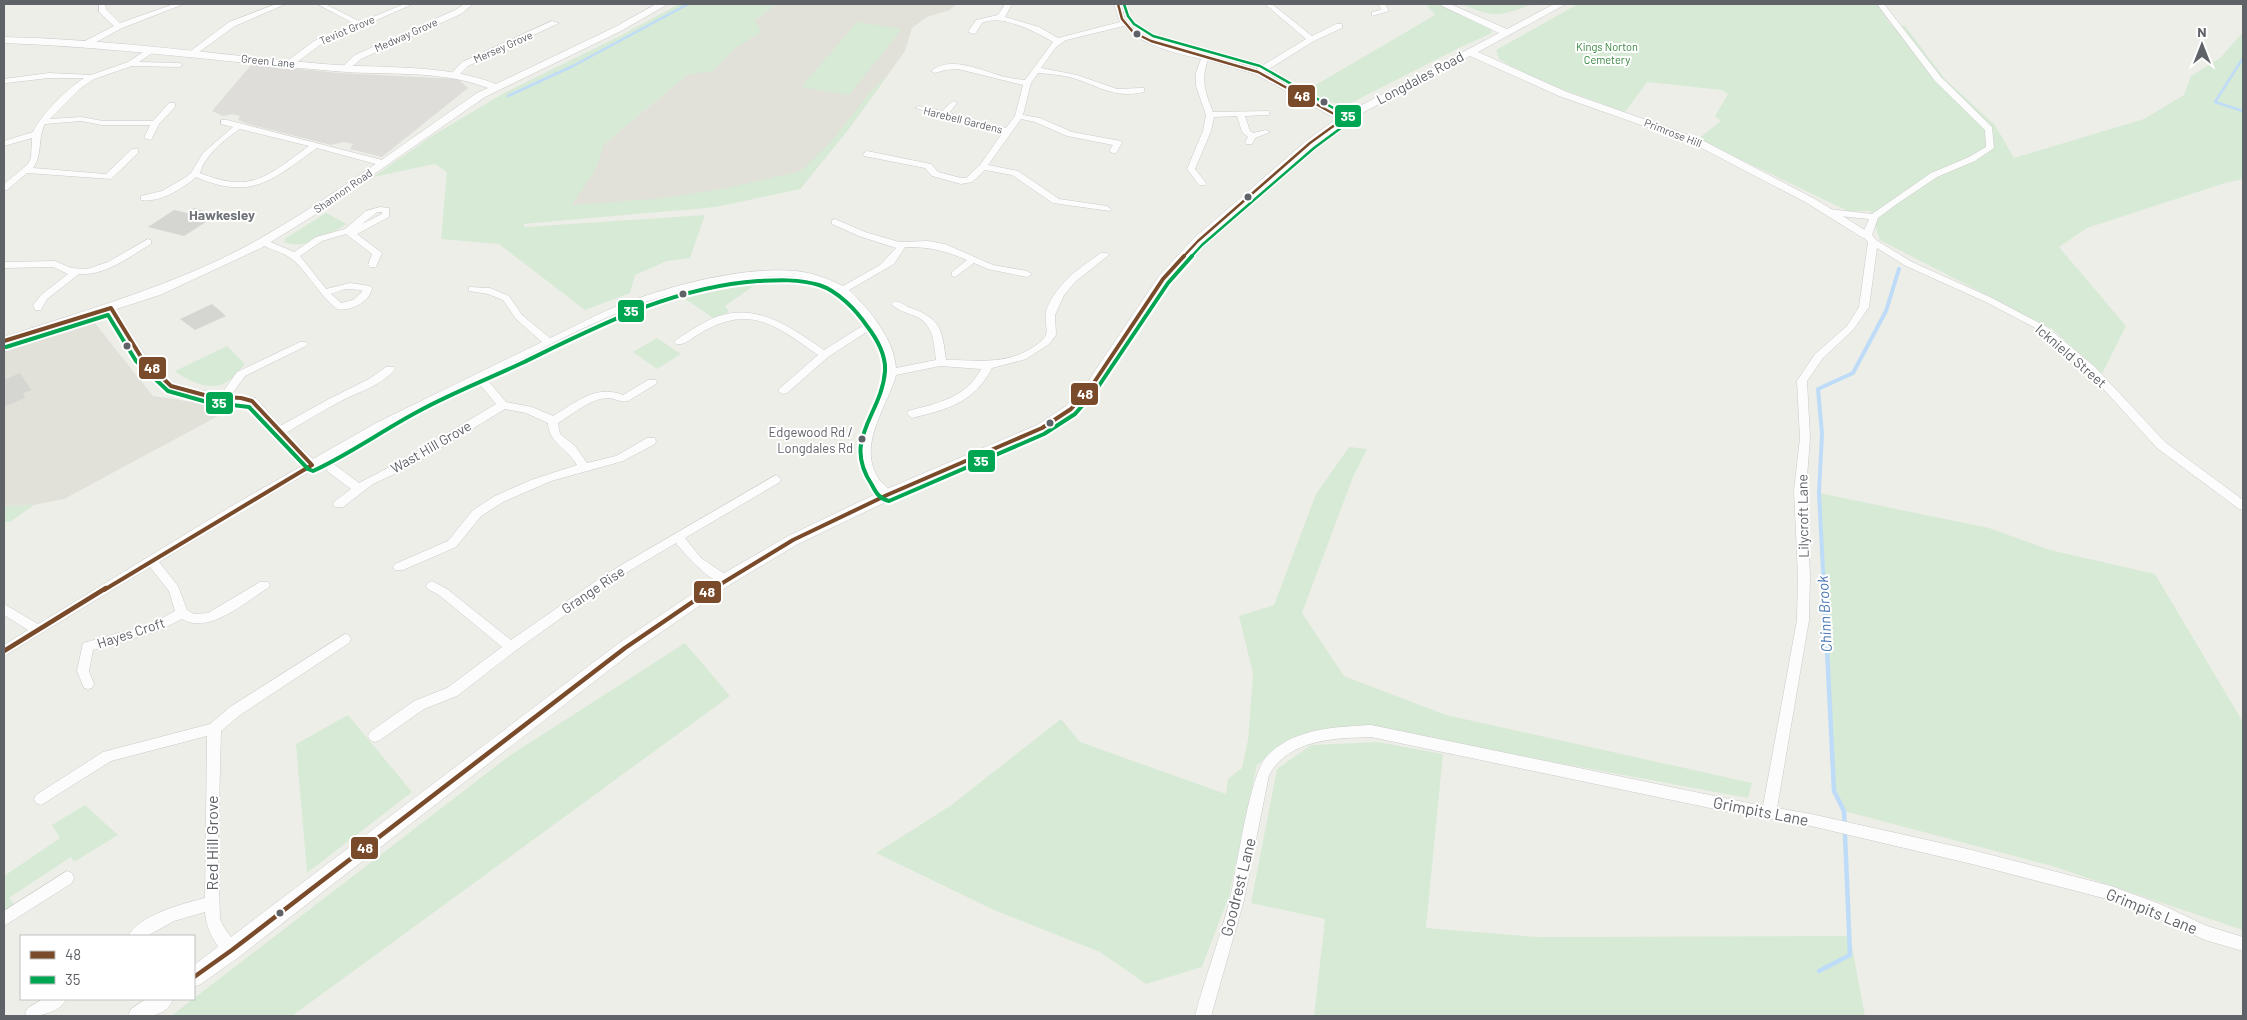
<svg xmlns="http://www.w3.org/2000/svg" width="2247" height="1020" viewBox="0 0 2247 1020" font-family="Barlow,sans-serif">
<style>
.industrial{fill:#deddd9}
.education{fill:#e1e0d9}
.green{fill:#d7ead6}
.lines{fill:none;stroke-linecap:round;stroke-linejoin:round}
.stream-far2{stroke:#bedcf7;stroke-width:2.5}
.stream-far1{stroke:#bedcf7;stroke-width:4}
.stream{stroke:#bedcf7;stroke-width:4.5}
.building{fill:#d5d5d2}
.minor-casing{stroke:#cacaca;stroke-width:1}
.tertiary-casing{stroke:#cacaca;stroke-width:1}
.minor{fill:#fcfcfc;fill-rule:evenodd}
.tertiary{fill:#fcfcfc;fill-rule:evenodd}
.bus-1-far2-casing{stroke:#fff;stroke-width:5}
.bus-1-far1-casing{stroke:#fff;stroke-width:8}
.bus-1-casing{stroke:#fff;stroke-width:8}
.bus-2-far1-casing{stroke:#fff;stroke-width:5}
.bus-2-casing{stroke:#fff;stroke-width:8}
.bus-1-far2{stroke:#7a4b2a;stroke-width:2.5}
.bus-1-far1{stroke:#7a4b2a;stroke-width:4}
.bus-1{stroke:#7a4b2a;stroke-width:4.5}
.bus-2-far1{stroke:#00a651;stroke-width:2.5}
.bus-2{stroke:#00a651;stroke-width:4}
.bus-dot{fill:#5f6267;stroke:#fff;stroke-width:2}
.labels{text-anchor:middle;stroke-width:4;stroke-linejoin:round;paint-order:stroke}
.far-street-label{font-size:11px;fill:#5f6267;stroke:#fff}
.far-park-label{font-size:11px;fill:#37853f;stroke:#fff}
.bus-label{font-size:13px;fill:#5f6267;stroke:#fff;text-anchor:end}
.street-label{font-size:14px;fill:#5f6267;stroke:#fff}
.far-quarter-label{font-size:14px;font-weight:bold;fill:#707479;stroke:#fff}
.water-label{font-size:15px;font-style:italic;fill:#4574b0;stroke:#fff}
.near-street-label{font-size:16px;fill:#5f6267;stroke:#fff}
.line-badge{stroke:#fff;stroke-width:2}
.badge-label{font-size:14px;text-anchor:middle;font-weight:bold;fill:#fff}
</style>
<rect width="100%" height="100%" fill="#eeeee9"/>
<!-- industrial -->
<path class="industrial" d="M252 64 338 73 458 79 468 88 382 157 350 149 353 144 343 142 331 145 248 124 238 120 240 116 232 114 223 116 212 111Z"/>
<!-- education -->
<path class="education" d="M777 4H956L950 10 927 17 912 28 905 51 848 130 800 189 696 209 516 217 739 32Z
M94 322 153 396 233 408 64 499 34 505 4 506V350Z"/>
<!-- green -->
<path class="green" d="M679 4H777L755 20 761 32 734 49 713 71 687 75 604 144 596 169 572 205 665 198 727 188 801 171 830 143 872 90 888 75 848 130 800 189 716 207 523 224 525 227 705 215 690 258 667 261 635 275 630 293 585 310 499 244 441 239 447 172 435 164 373 177 435 134 506 92 620 36Z
M1426 4H1438L1491 29 1492 33 1459 48 1345 106 1320 99 1307 90 1435 15Z
M1462 4H1533C1500 16 1495 19 1462 4Z
M1578 4H1877L1890 24 1905 26 1945 79 1995 125 2014 158 2144 119 2184 95 2191 76 2220 58 2243 32V179L2225 183 2087 228 2059 247 2126 326 2102 374 2052 329 1880 240 1870 211H1848L1698 139 1721 121 1715 116 1728 94 1722 90 1647 82 1625 112 1531 78 1499 59 1496 50Z
M857 22 902 29 849 95 801 87Z
M326 213 347 224C329 234 304 251 284 242L286 238Z
M759 282 725 306 729 312 713 318 684 298Z
M657 338 681 354 657 369 633 352Z
M227 346 245 364C240 370 234 377 228 381 212 393 188 381 175 371Z
M1349 447 1367 449 1353 477 1302 613 1344 676 1446 715 1752 783 1748 798 1353 725 1291 738 1257 765 1229 896 1202 967 1146 984 1100 952 994 910 876 853 950 806 1061 719 1080 742 1226 794 1228 779 1242 768 1248 740 1253 674 1239 616 1274 605 1316 494Z
M1819 493 1989 528 2050 550 2155 574 2243 722V930L2052 866 1844 811 1834 791Z
M34 505 10 522H4V506Z
M685 643 730 696 292 1016H171L509 756Z
M348 715 412 792 307 873 296 744Z
M1378 742 1443 754 1426 928 1537 937 1850 936 1865 1016H1314L1325 919 1251 903 1277 769 1311 745Z
M85 805 118 835 74 862 71 857 9 898 14 904 10 909 4 911V876L60 838 52 825Z"/>
<g class="lines">
<!-- stream-far2 -->
<path class="stream-far2" d="M2243 58 2215 102 2243 111
M508 96 573 66 688 4"/>
<!-- stream-far1 -->
<path class="stream-far1" d="M1824 590 1819 493 1822 434 1818 389 1853 373 1886 311 1899 269"/>
<!-- stream -->
<path class="stream" d="M1819 971 1850 955 1844 811 1834 791 1824 588"/>
</g>
<!-- building -->
<path class="building" d="M194 208 217 215 184 236 148 227 174 210 187 213Z
M212 304 226 316 195 330 180 319Z
M20 373 31 390 23 393 25 398 4 407V380Z"/>
<g class="lines">
<!-- minor casing -->
<g class="minor-casing">
<path id="minor" d="M99 4H105L106 9 120 23 174 4H184L122 28 89 46H83V42L114 26 99 12Z
M276 4H286L235 26 195 55 188 53 229 22Z
M317 4H325L361 22 404 4H413L320 45 292 66H286V62L314 41 355 24Z
M465 4H473L461 14 361 59 347 71 340 69 355 55 455 10Z
M1005 4H1012L1005 17 1039 27 1058 38 1120 22 1114 4H1121C1123 8 1123 15 1125 19 1141 48 1227 58 1257 69L1306 39 1265 4H1272L1312 36 1336 24H1342V28L1314 41 1264 72 1347 119 1340 121 1255 74 1208 60C1200 80 1206 94 1213 112L1269 111V115H1266L1245 116 1250 131 1253 133 1266 130 1270 132 1255 138 1252 144H1246L1245 142 1248 137 1242 132 1237 116 1214 117 1211 131 1195 169 1206 183 1205 185H1199L1187 169 1203 131 1206 115 1196 86V73L1201 59C1175 53 1143 46 1124 26L1066 40 1056 47 1041 68 1077 75 1117 89 1141 88H1144V92C1114 99 1099 86 1073 78 1061 75 1050 74 1038 73L1031 83 1023 115 1040 118 1072 132 1121 141 1122 143 1116 153H1113L1109 151 1113 145 1067 136 1035 122 1021 119 988 165 1018 171 1059 199 1107 206 1111 209 1110 211 1053 203 1012 175 985 170 972 182 961 184 932 176 925 168 864 156 863 154 867 151 931 164 938 172 961 178H966L980 165 1003 132 915 108 919 106 942 111 953 101 957 103 949 113 1006 128 1015 116 1023 85 958 69 945 70 935 73 931 71C950 56 978 69 998 75 1007 78 1016 79 1025 80L1053 42C1036 32 1000 13 982 23L975 34 968 32 976 20 998 15Z
M1379 4H1385L1389 11 1372 16V12L1381 10Z
M1877 4H1884L1941 77 1992 127 1994 148 1975 161 1937 177 1894 206 1878 218 1872 235 1876 240 1912 262 1992 298 2047 327 2095 367 2165 442 2243 500V510L2239 509 2157 448 2087 371 2041 331 1986 302 1906 266 1877 248 1869 307 1853 330 1823 358 1807 381 1810 438 1806 490 1810 576 1809 620 1777 808 1811 814 1972 850 2111 886 2160 904 2207 926 2243 937V951L2205 940 2151 915 2111 900 1972 864 1811 826 1734 813 1371 737C1335 738 1289 739 1269 775L1244 900 1211 1016H1195C1205 977 1220 939 1230 899 1237 869 1249 775 1267 756 1294 728 1336 727 1371 725L1763 806 1797 620 1798 576 1794 490 1800 438 1797 381 1815 354 1847 326 1859 307 1868 242 1862 235 1869 219 1829 215 1825 212 1829 209 1872 214 1931 173 1969 157 1986 147 1985 130 1935 81Z
M552 21 559 23 468 66 457 77 450 75 462 62Z
M151 47 158 49 139 62 179 63 183 65 179 67 132 66 94 79 81 88 50 119 81 117 103 121H153L169 103H175V107L159 124 151 140 144 138 150 125H102L81 121 45 124C37 139 43 155 33 168L106 174 132 149H138V153L111 179 27 173 7 190 4 191V184L28 164 31 158 32 138 4 146V141L33 132C43 112 65 91 84 78H49L6 83H4V79L49 73 91 75 128 62Z
M221 120H227L386 161 387 163 383 166 317 148C272 180 252 201 196 177 182 189 160 203 141 200V196L162 191 186 177 191 173 203 153 233 127 221 124ZM240 129 309 146C267 176 252 194 200 173 205 155 225 139 240 129Z
M380 207 389 208V217L357 234 382 253 376 267H370L368 265 372 254 346 234 322 241 300 256 326 289 350 283 370 286 372 288C370 302 350 312 337 309 319 295 310 275 293 260 283 251 268 250 258 242L263 239 266 240 294 252 316 237 345 229 366 211ZM377 212H382V214L362 224ZM345 289 362 290 361 293 353 300 341 303 331 294Z
M835 219 865 232 899 242 928 241 945 244 993 265 1027 271 1032 274 1027 277 988 269 974 263 955 277 952 276V272L967 260C943 250 931 247 905 247L894 264 849 290C870 310 894 339 896 368L936 360C934 342 933 321 912 315 904 312 897 310 891 304L893 302C900 300 904 306 911 308 941 319 942 329 946 360 976 360 1005 365 1032 348 1036 345 1044 340 1046 335 1048 328 1044 319 1046 311 1055 285 1079 268 1101 253H1107L1109 255 1076 281 1064 295 1055 315 1056 335 1049 344 1026 359 992 368C974 403 948 409 912 418L907 414 908 411C938 403 966 398 981 369L940 366 896 375C888 405 859 442 876 474 879 481 886 486 891 492L893 495 891 498H883C876 490 869 483 864 473 848 437 882 407 886 373 888 358 879 342 871 329L828 357 787 393 783 394 778 391 779 389 818 355C775 325 750 303 699 334 692 338 684 346 676 344L674 342 676 340C690 331 704 321 719 316 759 303 793 329 824 350L867 323C853 306 841 289 819 282 798 274 773 276 751 278 710 283 667 293 629 308 580 328 532 354 485 377L506 402 532 407 553 416C575 403 596 384 623 395L648 380H656L657 382 656 384 628 401C620 403 615 398 608 398 591 398 573 414 558 423L560 434 575 446 587 463 616 456 647 438H655L656 441 655 444 623 461 551 481 503 502 481 516 456 547 403 570H395L393 567 395 564 448 541 473 510 495 496 531 480 577 465C568 449 548 442 548 423L526 413 505 409 409 467 373 484 343 507H335L333 504 335 501 351 489 327 471 326 468 327 465H335L359 483 401 461 496 404 477 381 384 429 243 510 159 562 178 586 187 610 194 614 208 613 260 582H268L270 585 268 588C245 602 209 635 182 619L158 631 93 650 89 671 94 684 92 688 88 689 84 688 77 671 83 643 151 624 175 611 169 591 150 567 4 656V645L28 630 4 615V604L38 624 235 504 305 464 275 435 248 404 208 400 167 388 137 359 106 308 108 306H114C128 328 152 374 176 384 190 390 207 392 222 393L237 372 300 342H306L308 344 306 346 245 376 232 394 256 398 280 426 329 399 369 379 386 367H394L395 369C383 385 358 392 341 401 322 411 304 422 286 433L313 459 376 423 542 342 516 319 503 300 488 294 469 291V287L490 288 509 296 522 315 550 338C574 327 598 313 623 304 671 285 745 266 796 271 813 273 827 278 843 286L880 265 896 248 859 236 832 224V220Z
M148 239 151 240V244C129 257 105 276 79 274L47 299 41 310H35L33 305 41 295 68 274 53 267 4 268V262L55 261 71 268 87 269 108 262Z
M776 475 781 479 780 482 685 538 701 558 729 577 731 580 729 583C714 588 685 554 676 543L614 580 515 651 457 696 424 709 380 740 375 742 370 740 368 736 370 732 414 701 447 688 502 647 439 595 428 589 426 586 428 583 432 581 447 589 511 640 606 574Z
M345 634 349 635 351 639 349 643 240 715 221 731 218 848 220 919C224 931 234 938 239 950L237 955 232 957C216 951 206 928 205 912L174 921 147 936H129C136 916 185 903 205 898L207 736 111 761 41 805 36 803 34 799 36 795 103 752 210 724 230 707Z
M67 871 72 873 74 878 72 883 4 926V911Z
M43 999H66C60 1013 40 1016 27 1016L25 1013 28 1008Z"/>
</g>
<!-- tertiary casing -->
<g class="tertiary-casing">
<path id="tertiary" d="M656 4H668L621 31 485 97 321 211 261 248 160 295 4 345V337C89 309 176 285 254 242 332 198 404 143 477 93L488 88C439 69 385 76 334 71 224 62 114 47 4 43V37C111 39 218 55 324 64 382 69 442 63 496 84L615 27Z
M1438 4H1450L1507 29 1554 4H1566L1478 52 1567 92 1700 139 1815 199 1873 235 1867 239 1863 238 1807 203 1692 143 1559 96 1470 56 1347 121 1314 145 1202 244 1168 282 1096 390 1076 412 1047 431 892 499 798 544 731 584 631 653 239 957 201 984 194 987V965L619 643 719 576 788 536 882 491 1037 425 1066 406 1086 384 1159 276 1194 238 1306 141 1339 117 1499 33Z
M146 999H173C165 1019 146 1016 128 1016L131 1009Z"/>
</g>
<!-- minor -->
<use href="#minor" class="minor"/>
<!-- tertiary -->
<use href="#tertiary" class="tertiary"/>
<!-- bus-1-far2 casing -->
<g class="bus-1-far2-casing">
<path id="bus-1-far2" d="M1118 4 1122 19 1133 32 1151 41 1258 72 1343 119 1310 143 1198 241 1183 257"/>
</g>
<!-- bus-1-far1 casing -->
<g class="bus-1-far1-casing">
<path id="bus-1-far1" d="M4 341 111 308 141 357 171 386 208 396 241 398 252 401 312 465 104 590
M711 590 793 540 887 495 1042 428 1071 409 1091 387 1163 279 1184 256"/>
</g>
<!-- bus-1 casing -->
<g class="bus-1-casing">
<path id="bus-1" d="M4 651 106 588
M194 977 232 950 625 648 713 588"/>
</g>
<!-- bus-2-far1 casing -->
<g class="bus-2-far1-casing">
<path id="bus-2-far1" d="M1124 4 1128 16 1134 24 1153 36 1260 66 1349 117V122L1314 148 1202 245 1191 257"/>
</g>
<!-- bus-2 casing -->
<g class="bus-2-casing">
<path id="bus-2" d="M6 347 108 315 136 361 168 391 207 402 249 407 308 469 313 471C350 454 383 430 419 411 452 393 488 379 522 363 598 326 672 287 758 281 778 280 799 279 819 285 838 291 856 310 867 326 877 339 886 355 885 371 882 415 841 439 872 485 876 493 880 499 889 501L1044 434 1075 414 1096 390 1168 283 1192 256"/>
</g>
<!-- bus-1-far2 -->
<use href="#bus-1-far2" class="bus-1-far2"/>
<!-- bus-1-far1 -->
<use href="#bus-1-far1" class="bus-1-far1"/>
<!-- bus-1 -->
<use href="#bus-1" class="bus-1"/>
<!-- bus-2-far1 -->
<use href="#bus-2-far1" class="bus-2-far1"/>
<!-- bus-2 -->
<use href="#bus-2" class="bus-2"/>
</g>
<!-- markers -->
<g class="bus-dot">
<circle cx="1137" cy="34" r="4.5"/>
<circle cx="1324" cy="102" r="4.5"/>
<circle cx="1248" cy="197" r="4.5"/>
<circle cx="683" cy="294" r="4.5"/>
<circle cx="127" cy="346" r="4.5"/>
<circle cx="1050" cy="423" r="4.5"/>
<circle cx="862" cy="439" r="4.5"/>
<circle cx="280" cy="913" r="4.5"/>
</g>
<g class="labels">
<!-- far-street labels -->
<g class="far-street-label">
<text transform="translate(347 30) rotate(-23)" y="4">Teviot Grove</text>
<text transform="translate(406 35) rotate(-24)" y="4">Medway Grove</text>
<text transform="translate(503 47) rotate(-24)" y="4">Mersey Grove</text>
<text transform="translate(268 61) rotate(6)" y="4">Green Lane</text>
<text transform="translate(963 120) rotate(14)" y="4">Harebell Gardens</text>
<text transform="translate(1673 133) rotate(21)" y="4">Primrose Hill</text>
<text transform="translate(343 191) rotate(-35)" y="4">Shannon Road</text>
</g>
<!-- far-park labels -->
<g class="far-park-label">
<text x="1607" y="51">Kings Norton<tspan x="1607" dy="13">Cemetery</tspan></text>
</g>
<!-- bus labels -->
<g class="bus-label">
<text x="853" y="437">Edgewood Rd /<tspan x="853" dy="16">Longdales Rd</tspan></text>
</g>
<!-- street labels -->
<g class="street-label">
<text transform="translate(1420 78) rotate(-28)" y="5">Longdales Road</text>
<text transform="translate(2071 356) rotate(41)" y="5">Icknield Street</text>
<text transform="translate(431 447) rotate(-30)" y="5">Wast Hill Grove</text>
<text transform="translate(1803 516) rotate(-91)" y="5">Lilycroft Lane</text>
<text transform="translate(593 590) rotate(-34)" y="5">Grange Rise</text>
<text transform="translate(131 633) rotate(-18)" y="5">Hayes Croft</text>
</g>
<!-- far-quarter labels -->
<g class="far-quarter-label">
<text x="222" y="220">Hawkesley</text>
</g>
<!-- water labels -->
<g class="water-label">
<text transform="translate(1825 614) rotate(-93)" y="5">Chinn Brook</text>
</g>
<!-- near-street labels -->
<g class="near-street-label">
<text transform="translate(1761 811) rotate(11)" y="6">Grimpits Lane</text>
<text transform="translate(212 843) rotate(-90)" y="6">Red Hill Grove</text>
<text transform="translate(1238 887) rotate(-76)" y="6">Goodrest Lane</text>
<text transform="translate(2152 911) rotate(22)" y="6">Grimpits Lane</text>
</g>
</g>
<g class="line-badge">
<rect x="1287" y="84" width="29" height="24" rx="5" fill="#7a4b2a"/>
<rect x="1334" y="104" width="28" height="24" rx="5" fill="#00a651"/>
<rect x="617" y="299" width="28" height="24" rx="5" fill="#00a651"/>
<rect x="138" y="356" width="29" height="24" rx="5" fill="#7a4b2a"/>
<rect x="1070" y="382" width="29" height="24" rx="5" fill="#7a4b2a"/>
<rect x="205" y="391" width="29" height="24" rx="5" fill="#00a651"/>
<rect x="967" y="449" width="29" height="24" rx="5" fill="#00a651"/>
<rect x="693" y="580" width="29" height="24" rx="5" fill="#7a4b2a"/>
<rect x="350" y="836" width="29" height="24" rx="5" fill="#7a4b2a"/>
</g>
<g class="badge-label">
<text x="1302" y="101">48</text>
<text x="1348" y="121">35</text>
<text x="631" y="316">35</text>
<text x="152" y="373">48</text>
<text x="1085" y="399">48</text>
<text x="219" y="408">35</text>
<text x="981" y="466">35</text>
<text x="707" y="597">48</text>
<text x="365" y="853">48</text>
</g>
<!-- border -->
<rect width="2247" height="1020" fill="none" stroke="#5f6267" stroke-width="10"/>
<!-- legend -->
<rect x="20" y="935" width="175" height="65" fill="#ffffff" stroke="#bfc0c2"/>
<rect x="30" y="951" width="25" height="8" fill="#7a4b2a" stroke="#bfc0c2"/>
<text x="65" y="960" font-size="15" fill="#5f6267">48</text>
<rect x="30" y="976" width="25" height="8" fill="#00a651" stroke="#bfc0c2"/>
<text x="65" y="985" font-size="15" fill="#5f6267">35</text>
<!-- north arrow -->
<g transform="translate(2202 45)" stroke="#ffffff" stroke-width="4" paint-order="stroke">
<path d="M0-4L9 19L0 12L-9 19Z" fill="#5f6267"/>
<text y="-8" font-size="14" font-weight="bold" text-anchor="middle" fill="#5f6267">N</text>
</g>
</svg>
